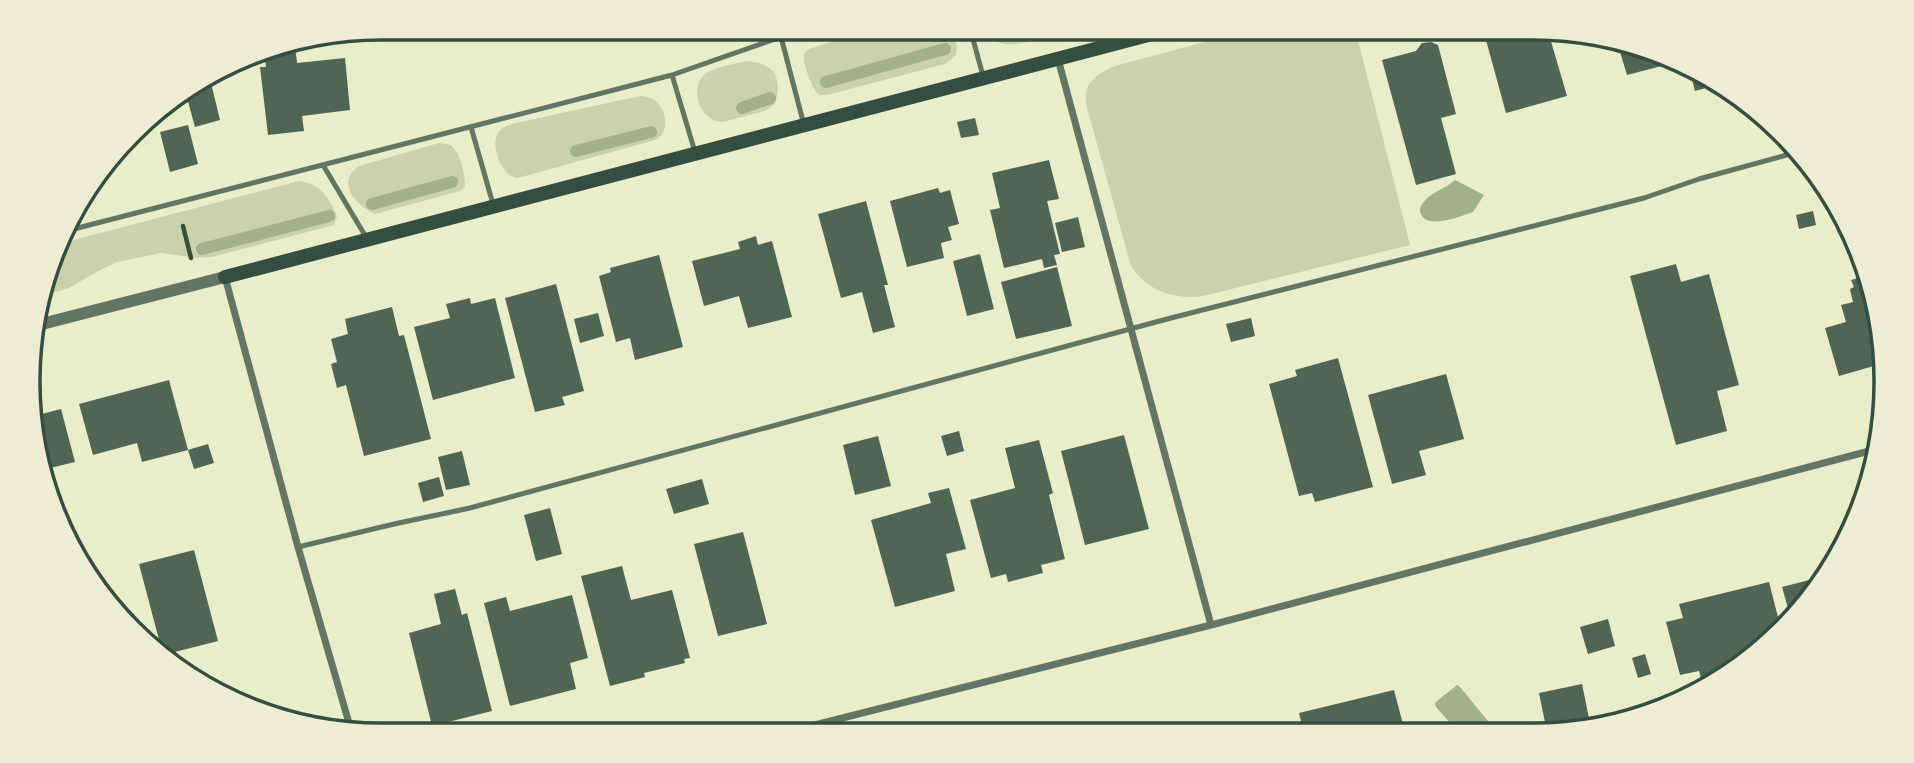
<svg xmlns="http://www.w3.org/2000/svg" width="1914" height="763" viewBox="0 0 1914 763" font-family="'Fira Sans',sans-serif">
<style>
.green{fill:#cad2ad}
.water{fill:#a3b18a}
.lines{fill:none;stroke-linecap:round;stroke-linejoin:round}
.stream{stroke:#a3b18a;stroke-width:12}
.building{fill:#4f6655}
.path{stroke:#344e41;stroke-width:4.5}
.service{stroke:#617663;stroke-width:5}
.minor{stroke:#617663;stroke-width:7}
.tertiary{stroke:#617663;stroke-width:12}
.secondary{stroke:#344e41;stroke-width:14}
.rim{fill:none;stroke:#344e41;stroke-width:3.5}
</style>
<rect width="100%" height="100%" fill="#e9edc9"/>
<!-- green -->
<path class="green" d="M884 28H950L957 46 956 55 945 64 827 95C821 95 819 96 816 92 812 87 803 64 804 58 804 52 806 52 809 49L859 33Z
M989 28H1079C1062 32 1012 51 998 42 993 38 990 33 989 28Z
M1257 28H1355L1410 245 1203 296C1175 300 1147 291 1131 266L1087 108C1081 84 1096 74 1115 66Z
M745 61C774 62 783 77 775 104L765 111 723 122C702 123 689 91 703 76 712 67 733 65 745 61Z
M640 96C646 97 651 97 656 101 667 111 670 133 655 140L518 178C514 177 510 176 507 173 498 164 490 140 500 130 504 126 511 125 516 123Z
M439 143 451 145C461 155 465 173 465 187L460 191 375 214C356 206 335 182 359 166Z
M299 181C321 184 328 196 337 216L334 225 212 257 197 258 161 253 117 262 96 272 69 288 45 295 62 243Z"/>
<!-- water -->
<path class="water" d="M1455 180 1484 195 1473 212C1461 216 1427 230 1421 214 1419 209 1420 207 1423 203 1430 192 1446 189 1455 180Z
M1457 685 1460 687 1497 732H1458L1436 707 1435 703 1437 701Z"/>
<g class="lines">
<!-- stream -->
<path class="stream" d="M999 34 1022 28
M826 82 945 49
M742 108 770 98
M576 151 651 132
M372 204 452 182
M202 249 329 216"/>
</g>
<!-- building -->
<path class="building" d="M1501 28H1532L1548 31 1567 96 1506 113 1486 40 1503 35Z
M1431 42 1438 45 1456 114 1441 118 1456 174 1416 185 1382 60 1416 51 1422 43Z
M1617 42 1646 47 1673 63 1627 75Z
M295 46 297 63 345 58 350 110 302 116 304 131 268 135 260 67H266L264 49Z
M1690 72 1713 86 1695 91Z
M211 83 220 120 195 127 186 94 201 85Z
M975 118 979 135 961 138 957 122Z
M188 125 198 164 170 172 160 132Z
M1049 160 1059 199 1047 201 1060 254 1054 255 1057 265 1044 268 1042 259 1004 268 990 210 1000 208 992 173Z
M938 188 940 193 950 190 959 224 948 227 952 240 941 243 944 258 907 267 890 201Z
M866 201 888 285H884L895 327 873 333 862 292 841 298 818 214Z
M1813 211 1816 225 1799 229 1796 215Z
M1078 217 1085 247 1062 252 1055 223Z
M756 236 758 245 772 241 792 317 748 328 739 296 704 306 692 261 740 249 738 242Z
M980 254 994 309 967 316 953 261Z
M659 255 683 347 635 360 630 338 616 342 599 276 611 272 610 268Z
M1676 264 1681 282 1709 274 1739 385 1717 391 1727 431 1676 445 1630 276Z
M1057 267 1072 326 1016 339 1001 282Z
M1863 277 1883 350 1880 351 1884 363 1839 376 1825 328 1846 322 1841 305 1853 302 1850 289 1854 287 1851 280Z
M556 284 584 391 562 397 565 405 535 412 505 298Z
M470 298 471 304 495 298 515 378 433 400 414 327 450 318 446 304Z
M392 307 399 336 404 335 431 439 364 456 346 385 337 388 331 364 337 362 331 339 348 334 345 319Z
M598 313 604 336 580 343 574 319Z
M1251 318 1255 336 1231 342 1226 324Z
M1338 358 1373 487 1315 502 1312 493 1299 496 1269 384 1297 376 1295 370Z
M1446 374 1464 439 1419 451 1426 475 1392 484 1368 395Z
M169 380 188 450 142 462 137 443 93 455 79 404Z
M61 409 75 462 42 470 35 450 34 416Z
M959 431 964 451 947 456 941 436Z
M1124 435 1149 529 1085 545 1061 451Z
M878 436 891 486 855 495 843 445Z
M1039 440 1053 493 1049 495 1065 559 1041 565 1043 573 1008 582 1006 574 991 578 970 500 1015 488 1005 448Z
M208 444 214 463 194 469 188 450Z
M462 451 470 485 446 490 438 457Z
M439 477 444 496 423 502 418 483Z
M702 479 709 504 674 514 666 489Z
M949 488 966 549 946 554 955 591 895 607 871 520 931 503 928 493Z
M550 508 562 554 536 561 524 515Z
M743 532 767 624 718 636 694 544Z
M194 550 218 641 163 655 139 564Z
M622 566 631 600 672 590 690 658 684 659 685 663 644 673 645 677 610 686 581 576Z
M1825 576V579L1791 619 1782 587Z
M1769 582 1781 629 1765 648 1720 677 1702 682 1699 671 1680 675 1666 622 1683 618 1679 604Z
M455 589 462 615 467 613 492 711 432 726 409 633 441 624 434 594Z
M572 595 588 658 570 663 576 689 510 706 484 603 506 597 510 611Z
M1608 619 1615 646 1588 654 1580 627Z
M1645 654 1651 674 1638 678 1632 658Z
M1582 684 1591 728 1579 732H1547L1539 693Z
M1394 690 1405 732 1304 733 1299 713Z
M1267 725 1269 733H1239V732Z"/>
<g class="lines">
<!-- path -->
<path class="path" d="M183 226 191 258"/>
<!-- service -->
<path class="service" d="M970 28 983 76
M781 37 804 125
M672 75 695 152
M471 127 493 204
M323 165 366 237
M66 231 672 75 781 37 818 28
M298 547 394 524 470 508 1167 319 1644 198 1699 179 1794 153"/>
<!-- minor -->
<path class="minor" d="M1058 59 1211 625
M225 277 298 547 351 730
M779 734 1211 625 1873 450"/>
<!-- tertiary -->
<path class="tertiary" d="M34 326 225 277"/>
<!-- secondary -->
<path class="secondary" d="M225 277 1175 28"/>
</g>
<!-- crop -->
<path d="M0 0H1914V763H0ZM381 40H1533A341 341 0 0 1 1874 381V382A341 341 0 0 1 1533 723H381A341 341 0 0 1 40 382V381A341 341 0 0 1 381 40Z" fill="#eeecd3" fill-rule="evenodd"/>
<path class="rim" d="M381 40H1533A341 341 0 0 1 1874 381V382A341 341 0 0 1 1533 723H381A341 341 0 0 1 40 382V381A341 341 0 0 1 381 40Z"/>
</svg>
